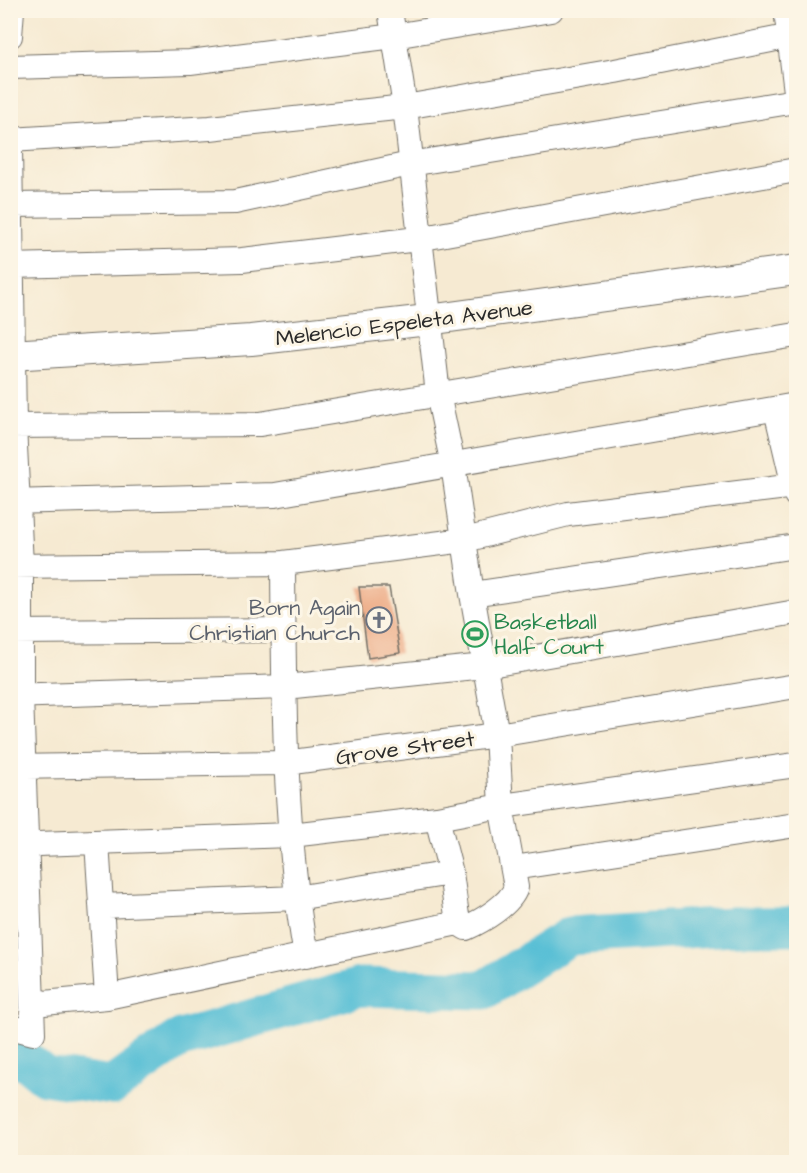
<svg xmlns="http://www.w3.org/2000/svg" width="807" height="1173" viewBox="0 0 807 1173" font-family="'Architects Daughter',sans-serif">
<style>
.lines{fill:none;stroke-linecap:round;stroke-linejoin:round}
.river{stroke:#58bfd5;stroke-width:39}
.building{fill:#eca781}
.minor-casing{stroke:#726e65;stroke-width:26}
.tertiary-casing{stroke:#726e65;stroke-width:32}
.minor{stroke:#fff;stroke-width:24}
.tertiary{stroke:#fff;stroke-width:30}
.labels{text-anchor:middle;stroke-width:6;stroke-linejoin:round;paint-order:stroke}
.street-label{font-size:22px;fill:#2b2b2b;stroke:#fcf5e5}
.worship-label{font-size:22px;fill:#5b616d;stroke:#fcf5e5;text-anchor:end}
.leisure-label{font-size:22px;fill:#27864d;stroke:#fcf5e5;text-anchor:start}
</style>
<rect width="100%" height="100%" fill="#fcf5e5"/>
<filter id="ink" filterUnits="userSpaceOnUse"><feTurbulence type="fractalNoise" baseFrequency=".0167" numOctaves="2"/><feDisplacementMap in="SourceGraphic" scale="12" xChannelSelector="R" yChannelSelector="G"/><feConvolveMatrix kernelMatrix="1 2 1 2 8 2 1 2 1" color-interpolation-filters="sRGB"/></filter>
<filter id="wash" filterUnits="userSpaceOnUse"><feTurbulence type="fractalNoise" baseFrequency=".008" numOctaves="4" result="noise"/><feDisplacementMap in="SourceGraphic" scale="24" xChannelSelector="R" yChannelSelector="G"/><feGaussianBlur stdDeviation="1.35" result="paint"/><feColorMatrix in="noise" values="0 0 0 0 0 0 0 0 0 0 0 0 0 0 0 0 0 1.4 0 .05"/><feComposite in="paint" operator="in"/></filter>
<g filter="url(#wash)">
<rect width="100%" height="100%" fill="#f6ead2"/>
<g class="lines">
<!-- river -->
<path class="river" d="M10 1048 45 1076 112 1086 177 1040 360 987 484 990 570 936 733 926H796"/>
</g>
<g id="blocks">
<!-- building -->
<path class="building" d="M359 587H389L400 653 368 658Z"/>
</g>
</g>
<g filter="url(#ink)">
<use href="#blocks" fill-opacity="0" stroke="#726e65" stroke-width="1.5"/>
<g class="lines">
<!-- minor casing -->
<g class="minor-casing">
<path id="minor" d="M786 10 796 92
M10 36 12 10
M10 67 190 62 394 36 551 10
M10 140 210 128 405 107 615 71 796 35
M10 147 14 426 21 565V696L33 1033 10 1027
M10 205 235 202 410 164 796 101
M10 266 242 260 418 239 796 170
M776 410 796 495
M10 426 260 424 796 335
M10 502 275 495 796 405
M283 563C284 694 283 826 306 956
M10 566 283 563 465 540 568 514 795 486
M472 594 796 546
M10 632 283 630
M10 696 285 687 484 666 796 612
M10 767 285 763 497 735 796 686
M437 818 451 873 458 923
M97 842 107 997
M10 845 291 835 437 818 501 806 796 765
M513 868 796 825
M102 906 296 898 451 873
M32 999 44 1003 107 997 458 923 466 928C482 921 511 904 516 887L501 806 497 735 472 594 453 465 438 394 405 107 390 10"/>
</g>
<!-- tertiary casing -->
<g class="tertiary-casing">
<path id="tertiary" d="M10 355 251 340 428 320 796 270"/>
</g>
<!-- minor -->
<use href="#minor" class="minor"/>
<!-- tertiary -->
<use href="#tertiary" class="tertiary"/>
</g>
</g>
<!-- icons -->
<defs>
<g id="church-ring" transform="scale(1.35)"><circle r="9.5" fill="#fcf5e5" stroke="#6b7280" stroke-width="1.5"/><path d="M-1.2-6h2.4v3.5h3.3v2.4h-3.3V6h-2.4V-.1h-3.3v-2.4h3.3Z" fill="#6b7280"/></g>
<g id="stadium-ring" transform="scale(1.35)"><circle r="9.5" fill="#fcf5e5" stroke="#2e9e5b" stroke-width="1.5"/><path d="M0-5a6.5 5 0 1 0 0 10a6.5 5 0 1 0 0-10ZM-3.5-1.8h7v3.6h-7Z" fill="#2e9e5b"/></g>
</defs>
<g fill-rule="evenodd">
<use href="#church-ring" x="379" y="620"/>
<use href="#stadium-ring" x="475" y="634"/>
</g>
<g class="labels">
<!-- street labels -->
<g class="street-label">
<text transform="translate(404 322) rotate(-7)" y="8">Melencio Espeleta Avenue</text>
<text transform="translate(405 747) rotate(-8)" y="8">Grove Street</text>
</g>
<!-- worship labels -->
<g class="worship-label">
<text x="360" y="615">Born Again<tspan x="360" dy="25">Christian Church</tspan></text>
</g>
<!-- leisure labels -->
<g class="leisure-label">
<text x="494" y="629">Basketball<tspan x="494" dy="25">Half Court</tspan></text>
</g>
</g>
<!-- margin -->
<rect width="807" height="1173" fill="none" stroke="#fcf5e5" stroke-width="36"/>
</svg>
